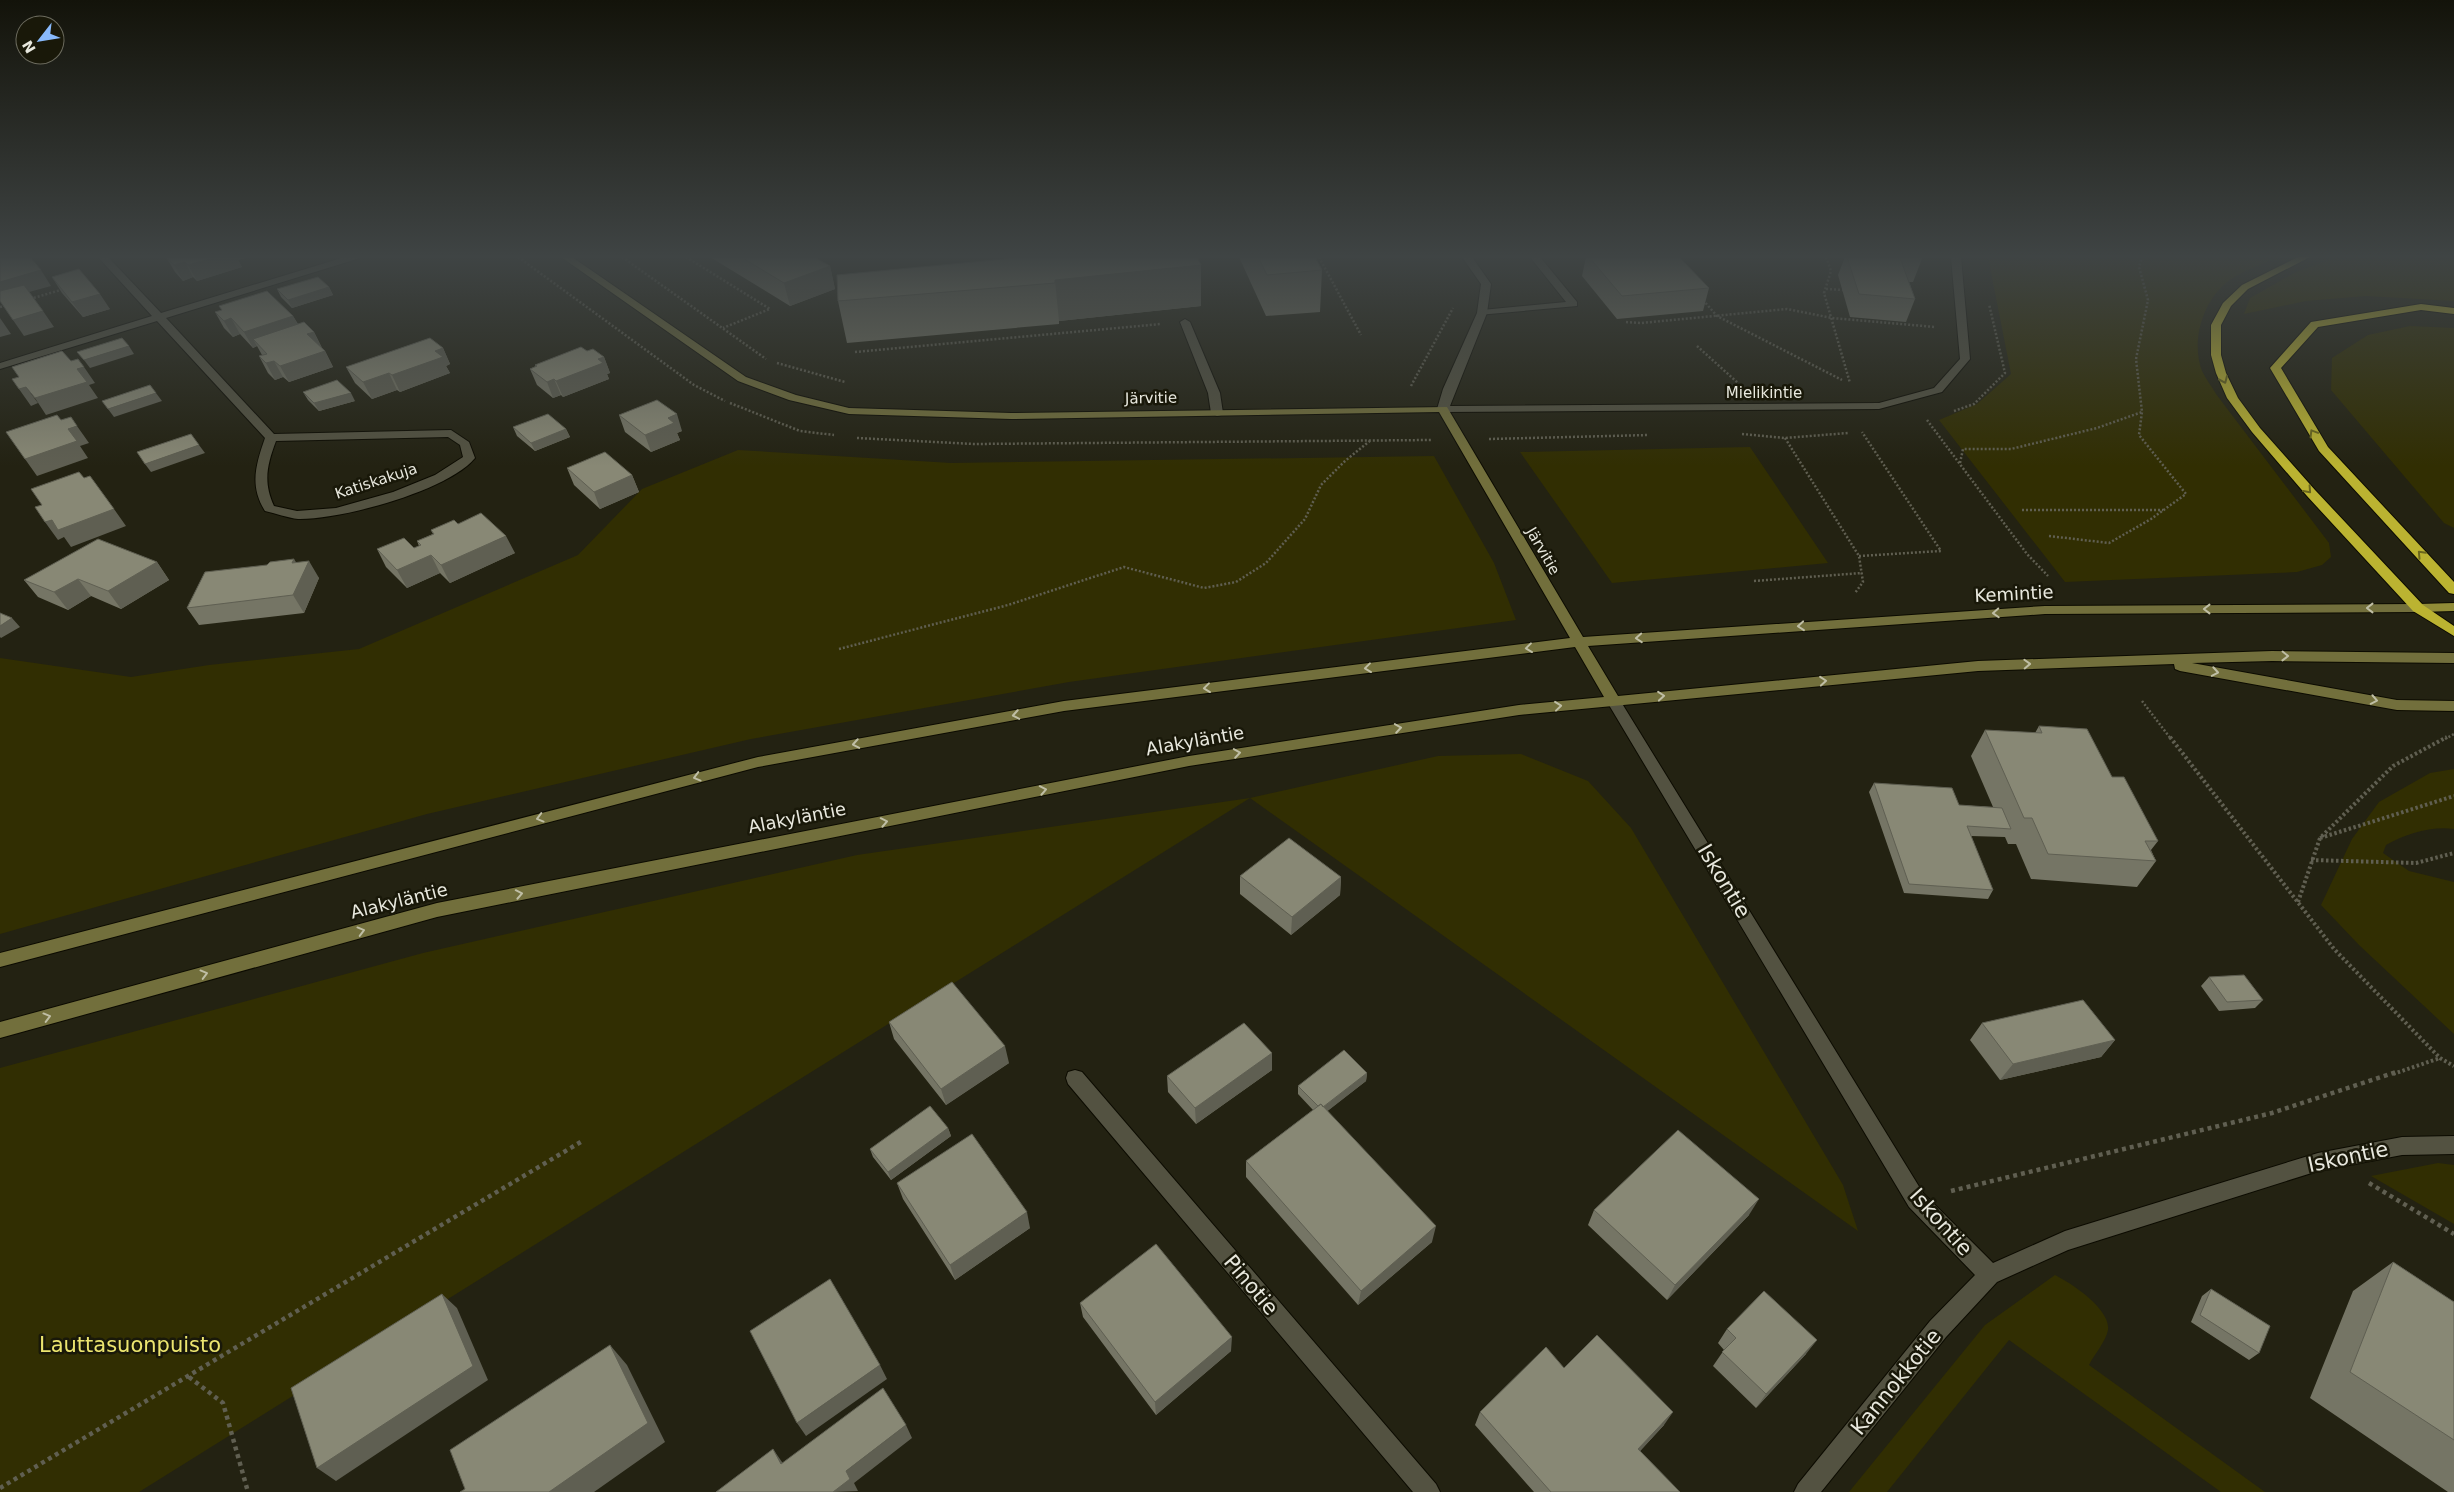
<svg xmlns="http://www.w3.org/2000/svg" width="2454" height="1492" viewBox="0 0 2454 1492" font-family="'DejaVu Sans',sans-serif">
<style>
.green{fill:#312e02}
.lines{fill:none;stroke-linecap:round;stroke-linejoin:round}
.lane-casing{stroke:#0c0b01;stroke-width:2}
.street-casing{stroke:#0c0b01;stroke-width:2}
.secondary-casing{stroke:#0c0b01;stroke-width:2}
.primary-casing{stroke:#0c0b01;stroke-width:2}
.highway-casing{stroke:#0c0b01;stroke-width:2}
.path-far2{stroke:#605f51;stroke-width:2.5;stroke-dasharray:2 2;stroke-linecap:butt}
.path-far1{stroke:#605f51;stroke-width:4;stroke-dasharray:2.5 2.5;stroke-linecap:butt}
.path{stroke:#605f51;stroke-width:4.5;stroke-dasharray:4 4;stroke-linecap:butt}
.lane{fill:#535241;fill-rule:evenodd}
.street{fill:#535241;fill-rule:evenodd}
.secondary{fill:#726f3c;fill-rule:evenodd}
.primary{fill:#918c37;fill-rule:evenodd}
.highway{fill:#bbb331;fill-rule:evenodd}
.wall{fill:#757565}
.shaded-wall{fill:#5f5f52}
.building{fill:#888875;stroke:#5f5f52}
.oneway{stroke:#6a661d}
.oneway2{stroke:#bfbea5}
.labels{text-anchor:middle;stroke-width:5;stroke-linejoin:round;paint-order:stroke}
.far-street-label{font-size:15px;fill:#e8e8de;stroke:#191809}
.street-label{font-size:18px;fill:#e8e8de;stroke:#191809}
.near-street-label{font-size:21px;fill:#e8e8de;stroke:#191809}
.near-park-label{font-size:21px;fill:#ece56f;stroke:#191809}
</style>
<rect width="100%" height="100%" fill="#232212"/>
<!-- green -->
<path class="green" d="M1988 257H2277C2261 265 2239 272 2226 283 2202 303 2191 342 2202 371 2206 379 2212 387 2216 394L2329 543 2331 557 2322 565 2297 572 2065 582 1939 420 1977 404 2011 374Z
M2336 257H2454V301L2366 296 2306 301 2244 314 2250 298 2296 272Z
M2410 326 2454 328V528L2444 523 2331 390 2332 358 2368 335Z
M1750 447 1828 563 1612 583 1520 452Z
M738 450 951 463 1434 456 1494 563 1516 620 1069 682 751 739 427 814 0 934V658L131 677 209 665 359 649 578 555 642 489Z
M1521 754 1588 781 1631 828 1843 1185 1858 1231 1250 798 139 1492H0V1068L423 953 857 855 1250 798 1438 756Z
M2454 769V829C2431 826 2406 834 2386 845L2383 853 2409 871 2454 882V1034L2359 945 2321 905 2352 839 2379 802 2430 773Z
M2438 1163 2454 1165V1224L2371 1176Z
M2055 1275C2071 1283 2111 1309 2108 1330 2106 1341 2094 1355 2089 1365L2265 1492H2221L2009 1340 1887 1492H1849L1985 1325Z"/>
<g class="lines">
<!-- lane casing -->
<g class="lane-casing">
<path id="lane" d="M1530 257H1540L1577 302V306L1478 315 1477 313 1482 310 1566 302Z
M1185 319 1190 322 1220 393 1223 413 1221 415 1217 416 1211 413 1208 393 1180 322Z"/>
</g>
<!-- street casing -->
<g class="street-casing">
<path id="street" d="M98 257H108L161 313 345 257H359L357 259 166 318 274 434 451 430 469 442 475 458C448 491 340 520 298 519 288 518 275 513 265 511 249 486 256 464 265 438L157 321 0 369V363L152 316ZM448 437 460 445 463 457 435 475 393 492 336 508 297 511 274 506C263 482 267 465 276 441Z
M1462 257H1472L1491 284 1487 313 1450 406 1879 403 1934 388 1960 359 1951 257H1961L1970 359 1942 392 1879 409 1443 412 1437 409 1443 389 1477 313 1481 284Z
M1613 695 1618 697 1923 1193 1993 1263 2065 1231 2318 1153 2402 1137 2454 1136V1154L2402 1155 2318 1171 2068 1250 1997 1282 1946 1337 1821 1492H1794L1798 1484 1930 1321 1975 1275 1909 1207 1606 700Z
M1075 1070 1082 1072 1436 1484 1440 1492H1413L1068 1084 1066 1078 1068 1072Z"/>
</g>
<!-- secondary casing -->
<g class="secondary-casing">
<path id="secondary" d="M561 257H572L746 377 796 395 849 408 1011 413 1447 407 1583 637 2045 606 2418 604 2425 608 2418 612 2045 614 1588 646 1618 696 1978 661 2272 651 2454 653V663L2272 661 2192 663 2397 700 2454 701V711L2397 710 2180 671 2175 669 2174 664 1978 671 1519 715 1189 766 437 917 0 1038V1022L437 903 1189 756 1519 705 1604 697 1575 647 1064 711 758 767 0 967V953L758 757 1064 701 1570 638 1439 412 1011 419 849 414 789 400 738 381Z"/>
</g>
<!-- primary casing -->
<g class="primary-casing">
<path id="primary" d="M2454 603V611L2418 612 2411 608 2418 604Z"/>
</g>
<!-- highway casing -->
<g class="highway-casing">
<path id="highway" d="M2298 257H2310L2248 289 2231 306 2221 325V355L2226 373 2238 398 2260 428 2315 490 2423 605 2454 626V636L2413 611 2307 496 2252 432 2227 398 2216 373 2211 355V325L2223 303 2242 285Z
M2421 304 2454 308V314L2421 310 2318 327 2281 368 2328 447 2454 582V594L2449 593 2319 451 2270 368 2311 322Z"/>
</g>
<!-- path-far2 -->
<path class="path-far2" d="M518 257 694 385 725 401
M622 257 766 359
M686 257 770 309 723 328
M1319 257 1361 335
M1826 257 1831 271 1824 293 1850 383
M1826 289 1843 290
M30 299 64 289
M1703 300 1717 316 1842 380
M0 307 7 305
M1626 322 1641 323 1787 309 1832 318 1935 327
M1697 346 1738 383
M855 352 1161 324
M777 363 845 382
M1411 386 1453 308
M730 403 800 431 834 435
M1954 411 1974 404 2005 373 1989 304
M1927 420 2027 554 2048 576
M1742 434 1785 438 1848 433
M857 438 974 444 1431 440
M1785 438 1859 556 1863 582 1855 593
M1489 439 1648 435
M1960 463 1963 449H2011L2097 428 2142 412 2136 359 2148 300 2139 267 2142 257
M2022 510H2163
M2049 536 2109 543 2151 519 2186 494 2139 435 2142 412
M1859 556 1941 551 1862 432
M1754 581 1862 573
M839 649 1008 605 1124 567 1204 588 1236 582 1266 563 1305 519 1321 485 1345 461 1371 440
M2142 701 2171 739
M2445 739 2454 734"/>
<!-- path-far1 -->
<path class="path-far1" d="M2170 737 2334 949 2440 1058 2454 1066
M2320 838 2454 796
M2311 860 2416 863 2454 853
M2298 902 2320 838 2393 766 2447 737
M2393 1074 2440 1058"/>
<!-- path -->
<path class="path" d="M2369 1183 2454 1234
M1951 1191 2272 1113 2396 1072
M189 1377 223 1403 248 1492
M0 1488 584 1140"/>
<!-- lane -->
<use href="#lane" class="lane"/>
<!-- street -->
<use href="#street" class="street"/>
<!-- secondary -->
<use href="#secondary" class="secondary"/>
<!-- primary -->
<use href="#primary" class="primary"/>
<!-- highway -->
<use href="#highway" class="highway"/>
</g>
<!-- wall -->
<path class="wall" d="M166 257H249L238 260 242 267 197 281 193 277 183 281 175 272Z
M710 257H814L830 266 835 289 790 306Z
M1026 257 1201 306 1059 321V324L847 343 838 301Z
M1239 257H1315L1322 270 1320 312 1266 316Z
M1586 257H1679L1709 288 1703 311 1617 319 1582 276Z
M1845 257H1921L1922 259 1913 282H1909L1915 299 1906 322 1850 317 1838 275Z
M52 277 110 309 83 317 62 293Z
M329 287 333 295 292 308 281 297 277 289Z
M219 306 293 316 298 324 314 332 322 348 325 351 333 367 289 382 283 377 275 380 268 373 259 356 262 355 257 346 253 348 240 334 233 337 224 328 215 312 222 310Z
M443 348 450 364 446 366 450 373 400 392 397 390 372 399 355 383 346 367Z
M587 351 604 357 610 373 607 374 609 379 563 397 561 395 553 398 537 385 530 369 536 366 535 365Z
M303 392 355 401 319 411 308 400Z
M619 415 682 431 677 433 680 440 651 452 625 432Z
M513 427 566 429 570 437 535 451 517 436Z
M567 468 632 475 639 492 600 509 574 485Z
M458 524 515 553 450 583 440 573 407 588 386 567 377 549 414 548 419 546 417 541 433 534 431 530Z
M157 562 169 580 121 609 91 596 68 610 38 597 24 580Z
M296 562 319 578 304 613 199 625 187 608Z
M2039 726 2112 777 2158 841 2151 850 2156 861 2137 887 2031 879 2016 844H2008L2005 837 1971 836 1993 890 1988 899 1904 893 1869 792 1874 783 1959 805 1993 807 1971 756 1985 730 2035 733Z
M1240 876 1341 877 1340 895 1291 935 1240 894Z
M2209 977 2263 1000 2255 1008 2219 1011 2201 986Z
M889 1022 1009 1063 946 1105 894 1039Z
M1982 1023 2115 1040 2101 1057 2000 1080 1970 1040Z
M1272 1053V1070L1196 1124 1168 1092 1167 1076Z
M1367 1073 1366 1081 1327 1111 1432 1242 1358 1305 1246 1177V1161L1313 1110 1298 1094V1086Z
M948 1128 951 1136 891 1180 873 1157 870 1149Z
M897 1183 1030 1228 955 1280 903 1199Z
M1594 1210 1749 1215 1667 1300 1588 1225Z
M2393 1262 2454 1302V1492H2448L2310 1398 2353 1291Z
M2211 1289 2259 1353 2249 1360 2191 1322 2202 1296Z
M1080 1303 1231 1351 1156 1415 1083 1317Z
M1727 1329 1806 1354 1756 1408 1713 1366 1724 1350 1718 1343Z
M1564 1368 1664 1425 1640 1451 1680 1492H1534L1475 1425 1480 1412Z"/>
<!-- shaded-wall -->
<path class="shaded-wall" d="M217 257H249L238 260 242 267 197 281 188 265Z
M185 262 193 277 183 281 174 265Z
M1201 265V306L1059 321 1055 280Z
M830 266 835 289 790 306 784 283Z
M41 270 51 286 0 300V282Z
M329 287 333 295 292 308 288 300Z
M100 294 110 309 83 317 72 302Z
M43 311 54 327 24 336 13 320Z
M293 316 302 332 253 339 257 346 253 348 244 332Z
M0 318 11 334 0 337Z
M231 318 240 334 233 337 224 321Z
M314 332 322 348 307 334Z
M129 346 134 354 90 368 84 360Z
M443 348 450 364 446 366 450 373 400 392 392 375 435 351Z
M325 351 333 367 289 382 280 366Z
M604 357 610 373 607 374 609 379 563 397 556 381 598 359Z
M274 361 283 377 275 380 266 363Z
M84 367 95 383 89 385 98 398 46 415 35 398 77 369Z
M389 373 397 390 372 399 363 382Z
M554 379 561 395 553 398 547 382Z
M26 387 38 403 31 406 19 389Z
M156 393 162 401 114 417 108 409Z
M351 393 355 401 319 411 314 403Z
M677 414 682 431 677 433 680 440 651 452 645 435 668 418Z
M77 426 89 443 80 446 88 458 37 476 25 459 68 429Z
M566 429 570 437 535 451 531 443Z
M199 445 205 453 151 472 145 464Z
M632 475 639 492 600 509 594 492Z
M114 509 126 526 71 547 64 537 58 540 45 522 52 520Z
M506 536 515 553 450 583 441 565Z
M431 555 440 573 407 588 397 570Z
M294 559 303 573 309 561 319 578 304 613 293 595 292 563Z
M157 562 169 580 121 609 108 591Z
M78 579 91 596 68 610 54 592Z
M12 618 20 627 1 638 0 637V626Z
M1341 877 1340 895 1291 935 1292 917Z
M2115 1040 2101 1057 2000 1080 2013 1064Z
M1005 1046 1009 1063 946 1105 941 1089Z
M1272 1053V1070L1196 1124 1195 1108Z
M1367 1073 1366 1081 1320 1117 1321 1109Z
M948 1128 951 1136 891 1180 888 1172Z
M1759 1199 1749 1215 1667 1300 1675 1285Z
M1027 1212 1030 1228 955 1280 950 1265Z
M1436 1226 1432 1242 1358 1305 1361 1291Z
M442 1294 457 1308 488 1380 336 1481 317 1468Z
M1232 1337 1231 1351 1156 1415 1155 1402Z
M1817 1340 1806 1354 1756 1408 1766 1394Z
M610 1345 627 1365 665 1442 594 1492H549Z
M880 1365 887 1379 806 1436 797 1423Z
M1673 1412 1664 1425 1630 1462 1638 1449Z
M906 1425 912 1438 854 1483 858 1491 833 1492 846 1471Z
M773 1449 782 1462 790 1477 781 1464Z"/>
<!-- building -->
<path class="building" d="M0 257H30L41 270 0 282Z
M166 257H217L188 265 185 262 174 265Z
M741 257H814L830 266 784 283Z
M1026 257H1197L1201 265 1055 280V283L838 301 837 275Z
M1258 257H1315L1322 270 1267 275Z
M1589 257H1679L1709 288 1622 296Z
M1847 257H1921L1922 259 1900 258 1915 299 1859 294Z
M79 269 100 294 72 302 52 277Z
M318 277 329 287 288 300 277 289Z
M24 285 43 311 13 320 0 301V291Z
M267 291 293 316 244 332 231 318 224 321 215 312 222 310 219 306Z
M304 322 314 332 307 334 325 351 280 366 274 361 266 363 259 356 267 354 253 339Z
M122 338 129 346 84 360 77 352Z
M430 338 443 348 435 351 443 357 392 375 389 373 363 382 346 367Z
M581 347 587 351 593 349 604 357 598 359 603 363 556 381 554 379 547 382 530 369 537 366 535 365Z
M62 351 71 361 78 359 84 367 77 369 87 382 35 398 26 387 19 389 12 379 19 377 12 367Z
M337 380 351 393 314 403 303 392Z
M150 385 156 393 108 409 102 401Z
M657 400 677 414 668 418 674 423 645 435 619 415Z
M548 414 566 429 531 443 513 427Z
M57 415 61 420 71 417 77 426 68 429 77 441 25 459 6 432Z
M191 434 199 445 145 464 137 452Z
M605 452 632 475 594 492 567 468Z
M79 472 84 478 90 476 114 509 58 530 52 520 45 522 35 507 42 505 31 489Z
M481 513 506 536 441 565 431 555 397 570 377 549 404 538 414 548 421 545 417 541 434 534 431 530 454 520 458 524Z
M98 539 157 562 108 591 78 579 54 592 24 580Z
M294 559 292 563 309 561 293 595 187 608 205 572 267 565 270 562Z
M0 613 12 618 0 626Z
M2039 726 2087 729 2112 777H2124L2158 841H2145L2156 861 2048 854 2032 818H2024L1985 730 2042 733Z
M1874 783 1952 788 1959 805 2002 808 2011 829 1967 826 1993 890 1909 884Z
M1289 838 1341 877 1292 917 1240 876Z
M2244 975 2263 1000 2227 1002 2209 977Z
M952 982 1005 1046 941 1089 889 1022Z
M2083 1000 2115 1040 2013 1064 1982 1023Z
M1244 1023 1272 1053 1195 1108 1167 1076Z
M1344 1050 1367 1073 1323 1107 1321 1104 1318 1106 1298 1086Z
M1321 1104 1436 1226 1361 1291 1246 1161Z
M930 1106 948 1128 888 1172 870 1149Z
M1678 1130 1759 1199 1675 1285 1594 1210Z
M972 1134 1027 1212 950 1265 897 1183Z
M1156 1244 1232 1337 1155 1402 1080 1303Z
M2393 1262 2454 1302V1440L2350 1372Z
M830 1279 880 1365 797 1423 750 1331Z
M2211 1289 2270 1326 2259 1353 2200 1315Z
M1764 1291 1817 1340 1766 1394 1722 1352 1736 1338 1727 1329Z
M442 1294 473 1366 317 1468 291 1388Z
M1597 1335 1673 1412 1638 1449 1680 1492H1551L1480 1412 1546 1347 1564 1368Z
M610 1345 648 1423 549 1492H460L465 1489 450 1450Z
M883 1388 906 1425 846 1471 850 1479 833 1492H716L773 1449 781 1464Z"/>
<!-- one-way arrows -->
<defs><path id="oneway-chevron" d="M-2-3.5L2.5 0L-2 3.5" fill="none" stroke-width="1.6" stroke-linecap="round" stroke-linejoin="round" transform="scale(1.25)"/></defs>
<g class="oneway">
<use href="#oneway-chevron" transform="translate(2224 380) rotate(66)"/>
<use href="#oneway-chevron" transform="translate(2313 433) rotate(-121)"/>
<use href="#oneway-chevron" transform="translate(2308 490) rotate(48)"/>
<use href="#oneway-chevron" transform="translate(2421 554) rotate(-133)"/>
</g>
<g class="oneway2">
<use href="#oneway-chevron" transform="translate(2370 608) rotate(180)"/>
<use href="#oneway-chevron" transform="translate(2207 609) rotate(180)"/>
<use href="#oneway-chevron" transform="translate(1996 613) rotate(177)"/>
<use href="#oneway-chevron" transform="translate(1801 626) rotate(175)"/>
<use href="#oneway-chevron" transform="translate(1639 638) rotate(176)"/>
<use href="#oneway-chevron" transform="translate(1529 648) rotate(173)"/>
<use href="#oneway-chevron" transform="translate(2285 656) rotate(1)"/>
<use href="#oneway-chevron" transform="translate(2027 664) rotate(-2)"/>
<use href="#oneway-chevron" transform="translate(1368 668) rotate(173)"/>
<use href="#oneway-chevron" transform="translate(2215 672) rotate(10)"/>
<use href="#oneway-chevron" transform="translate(1823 681) rotate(-5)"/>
<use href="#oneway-chevron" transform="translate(1207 688) rotate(173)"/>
<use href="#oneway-chevron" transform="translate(1661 696) rotate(-5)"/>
<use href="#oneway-chevron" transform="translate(2374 700) rotate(11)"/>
<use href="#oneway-chevron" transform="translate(1558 706) rotate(-6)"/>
<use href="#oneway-chevron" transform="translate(1016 715) rotate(170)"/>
<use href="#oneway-chevron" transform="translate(1398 728) rotate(-9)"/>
<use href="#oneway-chevron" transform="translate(856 744) rotate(170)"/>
<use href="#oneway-chevron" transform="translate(1237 753) rotate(-9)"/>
<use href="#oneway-chevron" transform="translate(697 777) rotate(165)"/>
<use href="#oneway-chevron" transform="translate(1043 790) rotate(-11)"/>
<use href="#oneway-chevron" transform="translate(540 818) rotate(165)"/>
<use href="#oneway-chevron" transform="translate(884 822) rotate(-11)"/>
<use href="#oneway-chevron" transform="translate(519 894) rotate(-11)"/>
<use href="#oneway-chevron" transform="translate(361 931) rotate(-15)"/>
<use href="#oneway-chevron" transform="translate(204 974) rotate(-15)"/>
<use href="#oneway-chevron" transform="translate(47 1017) rotate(-15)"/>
</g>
<!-- sky -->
<linearGradient id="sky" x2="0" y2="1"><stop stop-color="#13130a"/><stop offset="0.55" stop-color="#3f4444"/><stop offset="1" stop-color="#3f4444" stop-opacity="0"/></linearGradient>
<rect width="2454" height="466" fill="url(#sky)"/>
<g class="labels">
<!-- far-street labels -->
<g class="far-street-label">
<text x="1764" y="398">Mielikintie</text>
<text transform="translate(1151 398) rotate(-1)" y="5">Järvitie</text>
<text transform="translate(376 481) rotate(-18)" y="5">Katiskakuja</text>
<text transform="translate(1543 551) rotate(60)" y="5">Järvitie</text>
</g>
<!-- street labels -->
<g class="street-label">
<text transform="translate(2014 594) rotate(-3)" y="6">Kemintie</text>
<text transform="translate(1195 741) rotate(-10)" y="6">Alakyläntie</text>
<text transform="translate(797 818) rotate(-11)" y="6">Alakyläntie</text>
<text transform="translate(399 901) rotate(-14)" y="6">Alakyläntie</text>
</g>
<!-- near-street labels -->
<g class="near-street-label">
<text transform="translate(1724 881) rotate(59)" y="7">Iskontie</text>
<text transform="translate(2348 1157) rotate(-12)" y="7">Iskontie</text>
<text transform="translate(1941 1222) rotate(48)" y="7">Iskontie</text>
<text transform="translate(1251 1285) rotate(50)" y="7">Pinotie</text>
<text transform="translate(1896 1382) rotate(-51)" y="7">Kannokkotie</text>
</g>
<!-- near-park labels -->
<g class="near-park-label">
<text x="130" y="1352">Lauttasuonpuisto</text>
</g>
</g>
<!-- north arrow -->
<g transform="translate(40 40) rotate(239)"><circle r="24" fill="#191809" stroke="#6c6b5e"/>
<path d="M0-4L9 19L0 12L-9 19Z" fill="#89bafc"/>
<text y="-8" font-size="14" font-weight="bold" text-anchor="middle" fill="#e8e8de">N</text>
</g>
</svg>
